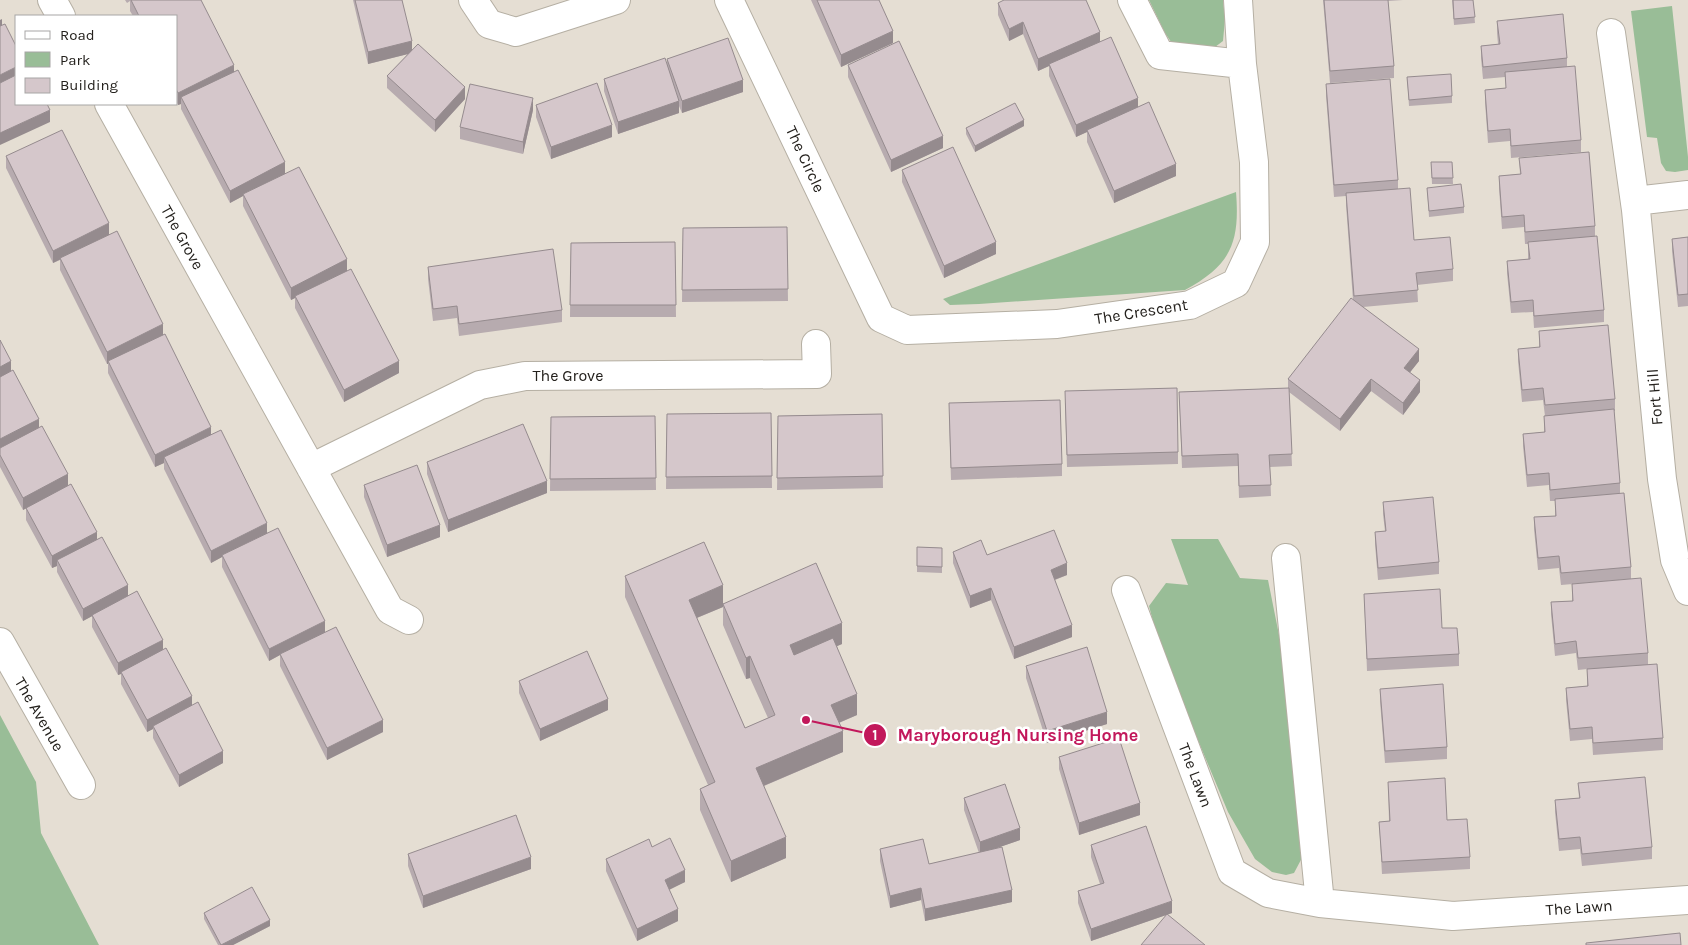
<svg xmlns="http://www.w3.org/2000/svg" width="1688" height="945" viewBox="0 0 1688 945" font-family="Karla,sans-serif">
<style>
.green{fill:#99bd97}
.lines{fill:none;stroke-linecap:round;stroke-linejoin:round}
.minor-casing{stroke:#b5afa3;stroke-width:30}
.minor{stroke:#fff;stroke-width:28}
.wall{fill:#b7abaf;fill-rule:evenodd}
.shaded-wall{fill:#958b8e}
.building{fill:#d5c7cb;stroke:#958b8e}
.labels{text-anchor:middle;stroke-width:5;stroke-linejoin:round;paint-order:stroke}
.street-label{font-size:16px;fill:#24211d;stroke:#fff}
.leader{fill:none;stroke:#c2185b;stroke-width:2}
.callout-dot{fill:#c2185b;stroke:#fff;stroke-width:2}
.mark-label{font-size:15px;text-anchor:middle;font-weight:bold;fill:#fff}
.callout-label{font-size:18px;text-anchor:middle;font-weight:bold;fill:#c2185b;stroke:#fff;stroke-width:5;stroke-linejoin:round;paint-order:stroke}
</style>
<rect width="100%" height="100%" fill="#e5ded3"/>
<!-- green -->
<path class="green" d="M1149 0H1223L1225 19 1223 41 1211 50 1178 52 1165 33Z
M1672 6 1688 157V170L1675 172 1666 171 1661 163 1657 138 1647 137 1631 11Z
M1236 192C1240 243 1231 265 1185 290L979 304 950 305 943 299Z
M1171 539H1218L1240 578 1268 580 1282 650 1303 856 1294 873 1286 875 1272 872 1255 859 1228 812 1161 652 1149 606 1166 583 1188 585Z
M0 715 36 782 41 833 99 945H0Z"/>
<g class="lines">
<!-- minor casing -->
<g class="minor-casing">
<path id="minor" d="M52 0 61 16
M473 0 489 24 516 32 616 0
M729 0 881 318 907 330 1057 324 1190 305 1236 283 1255 242 1254 162 1242 64 1160 55 1132 0
M1238 0 1242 64
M1611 33 1636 210 1662 479 1675 560 1688 591
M109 104 390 610 409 620
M1635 201 1688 195
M311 468 480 385 525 376 817 374 816 344
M1286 558 1320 903
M1126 590 1232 872 1268 893 1320 903 1453 916 1688 900
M0 642 81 785"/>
</g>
<!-- minor -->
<use href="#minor" class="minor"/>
</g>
<!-- wall -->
<path class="wall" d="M125 0H201L234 71 285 174 347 271 399 373 344 402 295 308V298L291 300 243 206V196L230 203 181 109V104L178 105 176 101V16H133L130 11V1L127 3Z
M353 0H402L412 50 465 99 435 132 387 88V76L408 54 368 64Z
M811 0H879L893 43 841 67Z
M1323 0H1403L1388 1 1394 66V78L1330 83Z
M1452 0H1473L1475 23 1454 25Z
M998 3 1100 41 1176 176 1114 203 1087 142V132L1076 137 1049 76V66L1038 71 1023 34 1009 41 998 15Z
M1497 21 1567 58V67L1581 140V152L1511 158 1510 141 1488 143 1485 102V90L1506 88 1505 77 1483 79 1481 58V46L1498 44 1497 33Z
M667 59 743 92 682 113 679 106V113L618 134 604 91V79L667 65Z
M848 65 943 148 891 172 848 77Z
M1407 77 1452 96V103L1409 106Z
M1326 84 1398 180V189L1414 240 1453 269V281L1417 285 1418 302 1363 307 1419 361 1410 372 1420 392 1403 415 1371 391 1340 431 1289 392 1292 466 1270 467 1271 496 1239 498 1238 466 1182 468 1179 392 1288 388V379L1353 300 1346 205V196L1334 197 1326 96Z
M536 105 612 137 551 159 536 117Z
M533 110 523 154 460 139V127Z
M1024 126 975 152 966 134V128Z
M6 156 109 235 163 335 211 435 383 732 327 760 280 666V655L269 661 222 567V557L211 563 164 469V463L155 467 108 373V364H107L60 270V260L53 263 6 168Z
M1519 158 1595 226V237L1604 310V322L1534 328 1533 312 1511 313 1507 273V261L1528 259V244H1525L1524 227 1502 229 1499 188V176L1520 174Z
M1431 162H1452L1453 184H1432Z
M902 170 996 254 944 278 902 182Z
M1427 188 1464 207V213L1429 217Z
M787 227 788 301 682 302 683 228Z
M1688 237V306L1678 307 1672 251V239Z
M675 242 676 317H570L571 243Z
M428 267 562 310V322L459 336 457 318 433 321 428 279Z
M1539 331 1615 399V411H1614L1620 483V494L1631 567V579L1561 585 1559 568 1538 570 1534 529V517L1555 516V501H1550L1549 485 1527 487 1523 446V434L1544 432V416H1545L1543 400 1522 402 1518 361V349L1539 348Z
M0 340 11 371 68 485 128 596 163 649 192 706 223 763 179 787 153 738V729L147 732 121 684V674L118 675 92 627V616L83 621 57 572V566L52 568 26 520V508L38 502 23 510 0 467Z
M1065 403 1178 452V464L1067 467Z
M771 413 772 488 666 489 667 414Z
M882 414 883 488 777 490 778 416Z
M949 415 1062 464V476L951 480Z
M655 416 656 490 550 491 551 417Z
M427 462 547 493 448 532 427 474Z
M364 485 440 537 387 557 364 497Z
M1383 502 1439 562V574L1378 580 1375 544V532L1385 531 1383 514Z
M917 547 942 548V573L917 572Z
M953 552 987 555 1067 575 1055 580 1072 637 1014 659 991 600 970 608 953 563Z
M625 576 723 603 842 644 837 646 857 715 839 723 843 752 764 786 786 858 731 882 700 810V789L708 785 625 597ZM723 607V625L746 679 750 678 768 718 745 728 697 618Z
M1572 584 1648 653V664L1663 738V750L1593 755 1592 739 1570 741 1566 700V688L1587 686V669L1578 670 1576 653 1555 656 1551 614V602L1572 601Z
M1364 594 1459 654V666L1367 671Z
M1026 666 1107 724 1047 743 1026 678Z
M519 681 608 710 540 741 519 693Z
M1380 689 1447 747V759L1385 763 1380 701Z
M1059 757 1140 815 1079 835 1059 769Z
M1388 782 1447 820 1470 857V869L1382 874 1379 822 1389 821Z
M1578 783 1652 847V859L1582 866 1580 849 1559 851 1555 812V800L1579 798Z
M964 798 1020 840 990 850 1012 902 925 921 921 900 890 908 880 861V849L929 864 979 853 964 810Z
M1091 845 1172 913 1091 941 1078 903V891L1100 884 1091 857Z
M652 847 685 882 669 889 678 921 637 941 606 871V859Z
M408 854 531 869 423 908 408 866Z
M204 913 270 926 233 945H218L204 919Z"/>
<!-- shaded-wall -->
<path class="shaded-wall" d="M2 19V31L0 32V20Z
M1023 22V34L1009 41V29Z
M893 31V43L841 67V55Z
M1100 32V44L1049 64V66L1038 71V59Z
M412 41V53L368 64V52Z
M234 65V77L181 97V104L178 105V93Z
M16 67V79L0 87V75Z
M743 80V92L682 113V101Z
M465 87V99L435 132V120Z
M533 98V110L523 154V142Z
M1138 98V110L1087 130V132L1076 137V125Z
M679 101V113L618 134V122Z
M50 110V122L0 145V133Z
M1024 120V126L975 152V146Z
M612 125V137L551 159V147Z
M943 136V148L891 172V160Z
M285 162V174L243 194V196L230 203V191Z
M1176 164V176L1114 203V191Z
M109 223V235L53 263V251Z
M996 242V254L944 278V266Z
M347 259V271L295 296V298L291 300V288Z
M163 324V336L108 361V364H107V352Z
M1419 349V361L1404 380V368Z
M11 361V373L0 379V367Z
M399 361V373L344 402V390Z
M1371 379V391L1340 431V419Z
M1420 380V392L1403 415V403Z
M39 419V431L0 451V439Z
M211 427V439L164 457V463L155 467V455Z
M68 474V486L23 510V498Z
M547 481V493L448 532V520Z
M267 523V535L222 555V557L211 563V551Z
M440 525V537L387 557V545Z
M97 532V544L57 560V566L52 568V556Z
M1067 563V575L1051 581V570Z
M128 585V597L83 621V609Z
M723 585V606V604V607L689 621V600Z
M991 588V600L970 608V596Z
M325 621V633L280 654V655L269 661V649Z
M842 623V644L790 666V645Z
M1072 625V637L1014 659V647Z
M163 640V652L121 672V674L118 675V663Z
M750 656V678L746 679V658Z
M857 694V715L831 726V705Z
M192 696V708L153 726V729L147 732V720Z
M608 699V710L540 741V729Z
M1107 712V724L1047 743V731Z
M383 720V732L327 760V748Z
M843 731V752L756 789V768Z
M223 751V763L179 787V775Z
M1140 803V815L1079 835V823Z
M1020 828V840L980 854V842Z
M786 837V858L731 882V861Z
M531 857V869L423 908V896Z
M685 870V882L665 892V880Z
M921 888V900L890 908V896Z
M1012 890V902L925 921V909Z
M1172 901V913L1091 941V929Z
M678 909V921L637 941V929Z
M270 920V926L233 945H221Z"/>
<!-- building -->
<path class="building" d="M131 0H201L234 65 178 93 176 89V16H139Z
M355 0H402L412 41 368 52Z
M817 0H879L893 31 841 55Z
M1004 0H1086L1100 32 1038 59 1023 22 1009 29 998 3Z
M1324 0H1388L1394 66 1330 71Z
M1453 0H1473L1475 17 1454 19Z
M1563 14 1567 58 1483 67 1481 46 1500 44 1497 21Z
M5 24 16 46V67L0 75V26Z
M1111 37 1138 98 1076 125 1049 64Z
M728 38 743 80 682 101 667 59Z
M899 41 943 136 891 160 848 65Z
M418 44 465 87 435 120 387 76Z
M665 58 679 101 618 122 604 79Z
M1575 66 1581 140 1511 146 1510 129 1488 131 1485 90 1506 88 1505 72Z
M238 70 285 162 230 191 181 97Z
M1451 74 1452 96 1409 100 1407 77Z
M16 75V104H47L50 110 0 133V83Z
M1390 79 1398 180 1334 185 1326 84Z
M597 83 612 125 551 147 536 105Z
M470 84 533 98 523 142 460 127Z
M1149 102 1176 164 1114 191 1087 130Z
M1015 103 1024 120 975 146 966 128Z
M62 130 109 223 53 251 6 156Z
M953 147 996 242 944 266 902 170Z
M1589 152 1595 226 1525 232 1524 215 1502 217 1499 176 1521 174 1519 158Z
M1431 162H1452L1453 178H1432Z
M299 167 347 259 291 288 243 194Z
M1461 184 1464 207 1429 211 1427 188Z
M1410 188 1414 240 1450 237 1453 269 1416 273 1418 290 1354 296 1346 193Z
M787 227 788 289 682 290 683 228Z
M117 231 163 324 107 352 60 258Z
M1597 236 1604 310 1534 316 1533 300 1511 302 1507 261 1530 259 1528 242Z
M1688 237V294L1678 295 1672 239Z
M675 242 676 305H570L571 243Z
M553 249 562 310 459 324 457 306 433 309 428 267Z
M351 269 399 361 344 390 295 296Z
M1351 298 1419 349 1404 368 1420 380 1403 403 1371 379 1340 419 1288 379Z
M1608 325 1615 399 1545 405 1543 388 1522 390 1518 349 1540 347 1539 331Z
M165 334 211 427 155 455 108 361Z
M0 340 11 361 0 367Z
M13 370 39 419 0 439V377Z
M1177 388 1178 452 1067 455 1065 391Z
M1289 388 1292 454 1269 455 1271 485 1239 486 1238 454 1182 456 1179 392Z
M1060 400 1062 464 951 468 949 403Z
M1614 409 1620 483 1550 490 1549 473 1527 475 1523 434 1545 432 1544 416Z
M771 413 772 476 666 477 667 414Z
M882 414 883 476 777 478 778 416Z
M655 416 656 478 550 479 551 417Z
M523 424 547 481 448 520 427 462Z
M42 426 68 474 23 498 0 455V448Z
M221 430 267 523 211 551 164 457Z
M417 465 440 525 387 545 364 485Z
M71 484 97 532 52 556 26 508Z
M1624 493 1631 567 1561 573 1559 556 1538 558 1534 517 1556 516 1555 499Z
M1433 497 1439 562 1378 568 1375 532 1386 531 1383 502Z
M278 528 325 621 269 649 222 555Z
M1054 530 1067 563 1051 570 1072 625 1014 647 991 588 970 596 953 552 981 540 987 555Z
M102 537 128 585 83 609 57 560Z
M704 542 723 585 689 600 745 728 775 715 750 656 746 658 723 604 816 563 842 623 790 645 794 655 833 638 857 694 831 705 843 731 756 768 786 837 731 861 700 789 715 782 625 576Z
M917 547 942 548V567L917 566Z
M1641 578 1648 653 1578 658 1576 641 1555 644 1551 602 1573 601 1572 584Z
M1440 589 1442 628H1457L1459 654 1367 659 1364 594Z
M137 591 163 640 118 663 92 615Z
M336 627 383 720 327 748 280 654Z
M1087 647 1107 712 1047 731 1026 666Z
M166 648 192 696 147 720 121 672Z
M587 651 608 699 540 729 519 681Z
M1657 664 1663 738 1593 743 1592 727 1570 729 1566 688 1588 686 1587 669Z
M1443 684 1447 747 1385 751 1380 689Z
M198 702 223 751 179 775 153 726Z
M1119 738 1140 803 1079 823 1059 757Z
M1645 777 1652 847 1582 854 1580 837 1559 839 1555 800 1580 798 1578 783Z
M1445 778 1447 820 1467 819 1470 857 1382 862 1379 822 1390 821 1388 782Z
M1005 784 1020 828 980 842 964 798Z
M516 815 531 857 423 896 408 854Z
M1146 826 1172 901 1091 929 1078 891 1104 883 1091 845Z
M670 838 685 870 665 880 678 909 637 929 606 859 649 839 652 847Z
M923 839 929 864 1002 847 1012 890 925 909 921 888 890 896 880 849Z
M252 887 270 920 221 945 204 913Z
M1167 914 1205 945H1141Z
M1680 933 1681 945H1586V943Z"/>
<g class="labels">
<!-- street labels -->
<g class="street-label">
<text transform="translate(806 159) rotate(65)" y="6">The Circle</text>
<text transform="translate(183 237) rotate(61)" y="6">The Grove</text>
<text transform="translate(1141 311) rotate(-9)" y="6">The Crescent</text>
<text x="568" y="381">The Grove</text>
<text transform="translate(1654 397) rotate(-95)" y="6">Fort Hill</text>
<text transform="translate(40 714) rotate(60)" y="6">The Avenue</text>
<text transform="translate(1196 775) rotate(69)" y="6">The Lawn</text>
<text transform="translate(1579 907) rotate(-4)" y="6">The Lawn</text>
</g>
</g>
<!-- callouts -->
<path class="leader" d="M806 720L875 735"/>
<g class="callout-dot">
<circle cx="806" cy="720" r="5"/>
<circle cx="875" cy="735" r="12"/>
</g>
<g class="mark-label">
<text x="875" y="740">1</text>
</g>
<g class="callout-label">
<text x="1018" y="741">Maryborough Nursing Home</text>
</g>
<!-- legend -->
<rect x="15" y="15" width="162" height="90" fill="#ffffff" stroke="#a7a6a5"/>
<rect x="25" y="31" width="25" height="8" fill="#ffffff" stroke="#a7a6a5"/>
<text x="60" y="40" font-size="15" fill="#24211d">Road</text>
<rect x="25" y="52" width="25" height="15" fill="#99bd97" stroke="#a7a6a5"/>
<text x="60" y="65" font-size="15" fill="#24211d">Park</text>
<rect x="25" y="78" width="25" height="15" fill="#d5c7cb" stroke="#a7a6a5"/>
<text x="60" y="90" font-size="15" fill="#24211d">Building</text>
</svg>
